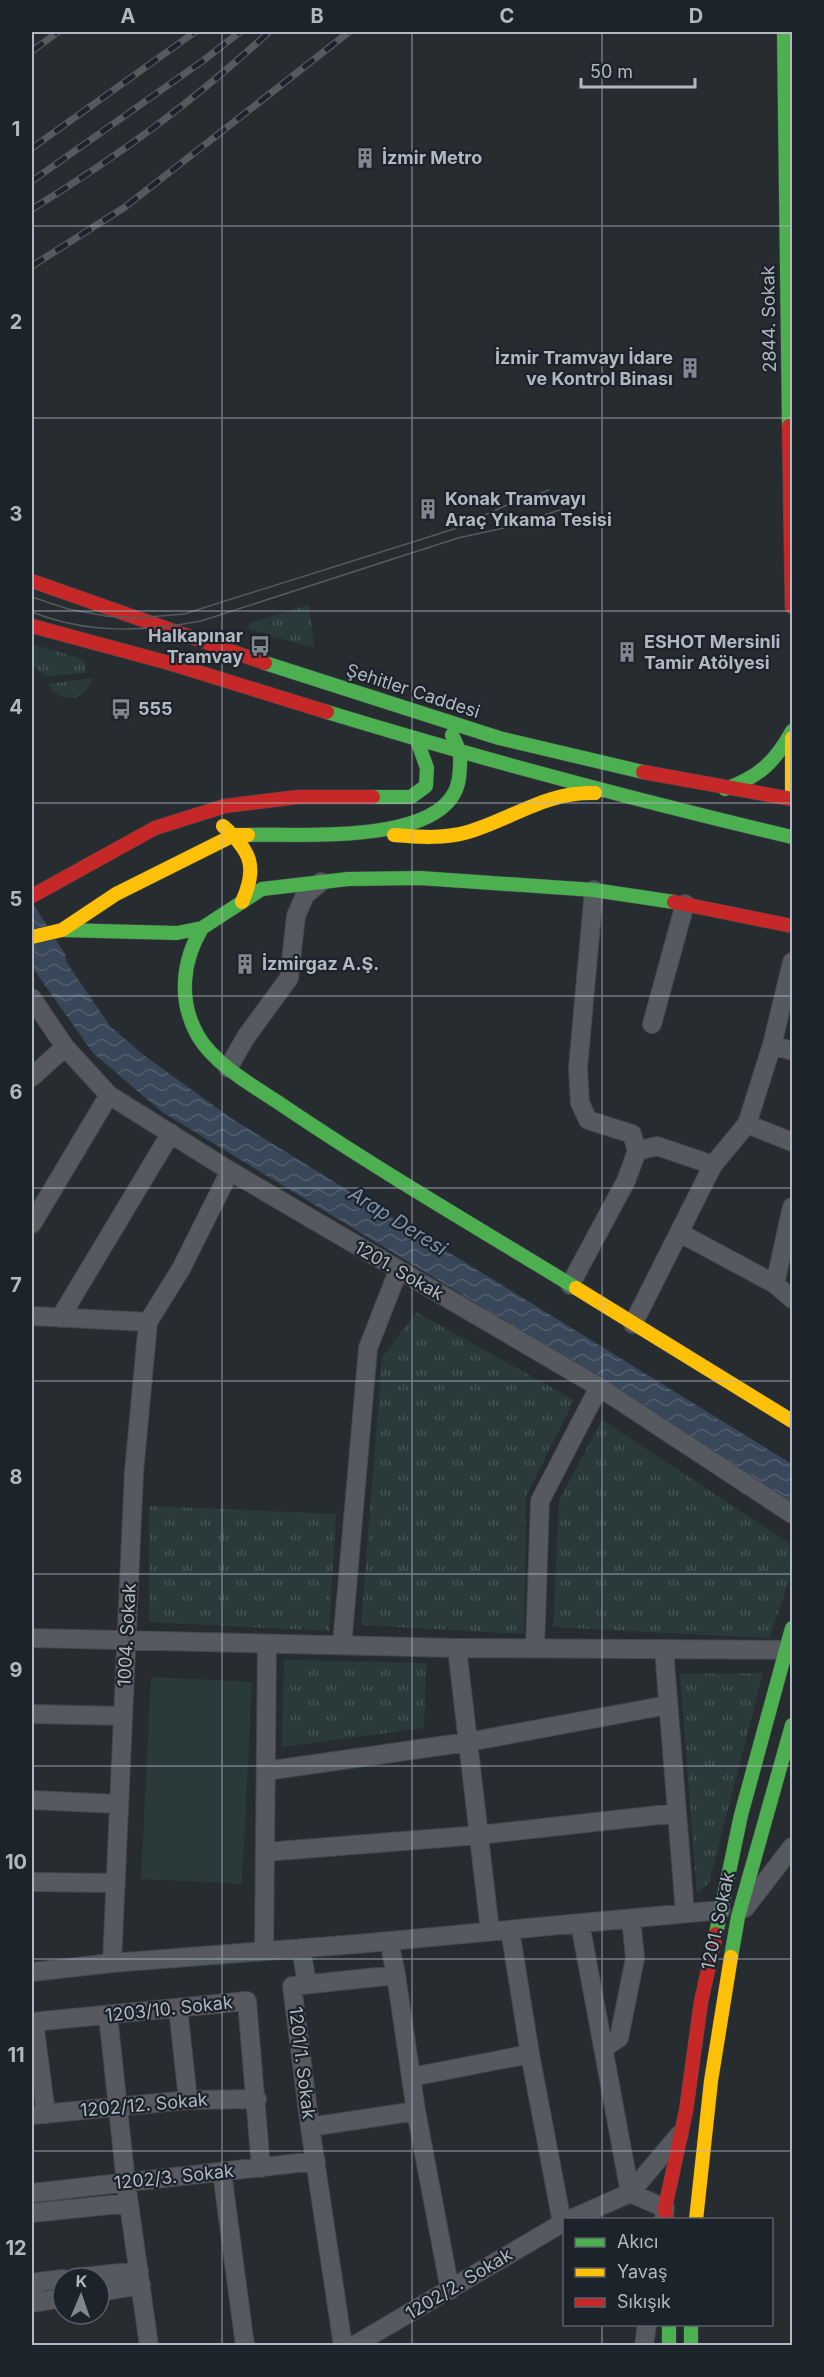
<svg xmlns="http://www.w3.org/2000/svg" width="824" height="2377" viewBox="0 0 824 2377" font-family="Inter,sans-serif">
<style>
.grass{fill:url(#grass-tufts)}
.pitch{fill:#2a3a3a}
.water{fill:url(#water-waves)}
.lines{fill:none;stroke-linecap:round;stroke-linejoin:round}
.street-casing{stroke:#44484c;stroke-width:20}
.fast-casing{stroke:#44484c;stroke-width:15}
.slow-casing{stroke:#44484c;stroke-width:15}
.jam-casing{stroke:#44484c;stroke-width:15}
.street{stroke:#565a60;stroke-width:18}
.fast{stroke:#4caf50;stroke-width:14}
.slow{stroke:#ffc107;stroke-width:14}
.jam{stroke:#c62828;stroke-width:14}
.tram{stroke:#565a5e;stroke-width:1.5}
.rail-casing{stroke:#565a5e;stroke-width:7}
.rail{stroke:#1c232b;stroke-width:4.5;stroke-dasharray:14;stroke-linecap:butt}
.grid{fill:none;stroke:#b1b8c2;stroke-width:1.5;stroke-opacity:0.55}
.labels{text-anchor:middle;stroke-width:4.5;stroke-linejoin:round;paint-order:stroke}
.poi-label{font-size:18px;font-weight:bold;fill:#b1b8c2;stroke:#1c232b;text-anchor:start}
.street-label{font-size:18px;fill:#b1b8c2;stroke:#1c232b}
.water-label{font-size:20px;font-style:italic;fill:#7c90a8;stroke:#1c232b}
.neatline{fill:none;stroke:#b1b8c2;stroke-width:2}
.grid-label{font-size:20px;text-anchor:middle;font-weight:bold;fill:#b1b8c2}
</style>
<defs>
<pattern id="grass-tufts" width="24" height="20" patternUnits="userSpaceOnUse" patternTransform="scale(1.5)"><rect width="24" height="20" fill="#2a3a3a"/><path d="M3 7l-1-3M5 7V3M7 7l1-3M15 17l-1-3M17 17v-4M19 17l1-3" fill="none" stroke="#465455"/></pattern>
<pattern id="water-waves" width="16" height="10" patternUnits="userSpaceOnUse" patternTransform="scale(1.5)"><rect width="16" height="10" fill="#384759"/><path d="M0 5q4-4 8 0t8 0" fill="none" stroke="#525f6f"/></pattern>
</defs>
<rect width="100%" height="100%" fill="#272c31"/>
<!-- grass -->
<path class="grass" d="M309 605 314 648 249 629V623Z
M32 644 79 658 85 663 86 673 46 676 32 666Z
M93 678C86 702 60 705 48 684Z
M416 1312 574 1400 526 1496 524 1634 361 1625 382 1358Z
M602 1420 792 1545V1573L769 1638 553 1627 559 1501Z
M149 1506 336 1514 329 1631 149 1622Z
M284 1660 426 1663 424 1728 282 1747Z
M763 1673 709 1883 697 1893 680 1674Z"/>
<!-- pitch -->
<path class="pitch" d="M151 1677 252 1682 242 1884 141 1879Z"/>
<!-- water -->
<path class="water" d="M32 902 65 954 67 963 110 1026 145 1056 231 1118 792 1464V1506L525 1333 162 1112 93 1053 32 967Z"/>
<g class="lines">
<!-- street casing -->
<g class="street-casing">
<path id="street" d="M594 890 578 1068 580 1103 588 1120 632 1134 637 1151 657 1146 713 1165
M32 998 65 1047 109 1095 230 1171 599 1387 792 1514
M652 1024 685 904
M772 1045 792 1051
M228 1068 246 1037 289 978 296 916 305 895 321 882
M32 1077 65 1047
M747 1124 792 1142
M32 1224 109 1095
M680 1233 775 1284 792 1299
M775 1284 792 1207
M570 1285 626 1181 637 1151
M32 1316 148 1322 181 1269 230 1171
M60 1318 171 1133
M633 1324 713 1165 747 1124 772 1045 792 962
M32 1638 457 1648 785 1650
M342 1645 368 1348 398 1271
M457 1648 490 1931
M535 1648 540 1501 599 1387
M664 1649 685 1913
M32 1714 123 1716
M266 1771 468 1742 668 1705
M32 1800 118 1804
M265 1852 479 1835 677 1813
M32 1882 115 1883
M745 1908 792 1847
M580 1923 630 2193
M510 1930 530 2054
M389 1941 396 1975
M301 1948 307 1984
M264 1951 267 1644
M112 1963 357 1944 721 1910
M32 1972 112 1963 134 1472 148 1322
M178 2008 188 2100
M108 2015 126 2183 149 2346
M32 2022 247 2001 261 2168
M34 2022 46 2114
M604 2048 619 2038 635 1958 631 1918
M411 2077 530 2054 562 2223
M32 2115 188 2100 257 2099
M310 2127 416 2111
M222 2172 245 2346
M32 2193 316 2161
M630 2193 665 2208 664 2218
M32 2213 129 2203
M569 2220 630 2193 679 2135
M74 2278 139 2271
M32 2291 38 2282 63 2279
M99 2292 141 2285
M32 2303 63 2298
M343 2346 310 2127 292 1986 396 1975 416 2111 450 2290
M353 2346 564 2222
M644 2346 647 2324"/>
</g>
<!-- fast casing -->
<g class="fast-casing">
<path id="fast" d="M784 32 789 426
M265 663 499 738 643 772
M327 712C481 759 635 800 792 837
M725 789C759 777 775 762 792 731
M373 797H411L426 786 427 768 417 740
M248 835C299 833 450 847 459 778 461 758 462 754 452 735
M202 928C182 961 178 1001 198 1036 216 1066 254 1086 282 1105 378 1170 478 1228 576 1288
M62 930 177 933 202 928 262 889 348 879 420 878 594 890 674 902
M716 1934 741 1815 792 1628
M731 1957 738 1917 792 1725
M669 2324V2346
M691 2324V2346"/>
</g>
<!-- slow casing -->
<g class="slow-casing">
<path id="slow" d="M792 738V791
M223 826C251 851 258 867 242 902
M394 835C419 837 444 839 468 832 512 819 547 791 595 793
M32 937 62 930 116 894 234 835H248
M576 1288 792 1421
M696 2220 711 2081 731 1957"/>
</g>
<!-- jam casing -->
<g class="jam-casing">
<path id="jam" d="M789 426 792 607
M32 581 265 663
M32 626 169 663 327 712
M643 772 792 799
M32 896 155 828 225 806 298 797H373
M674 902 792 926
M666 2220 665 2208 686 2111 701 2002 716 1934"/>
</g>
<!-- street -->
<use href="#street" class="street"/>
<!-- fast -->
<use href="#fast" class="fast"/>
<!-- slow -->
<use href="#slow" class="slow"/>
<!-- jam -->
<use href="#jam" class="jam"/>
<!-- tram -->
<path class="tram" d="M32 597 68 609 106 616 136 618 184 614 454 529 507 505 549 490
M32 612C87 634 143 632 201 621L458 538 504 528 560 510"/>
<!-- rail casing -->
<g class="rail-casing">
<path id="rail" d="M32 51 58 32
M32 148 195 32
M32 181 204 60 240 32
M32 209C120 155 193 102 269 32
M32 266 125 207 349 32"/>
</g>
<!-- rail -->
<use href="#rail" class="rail"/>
</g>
<!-- grid -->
<path class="grid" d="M222 32V2346M412 32V2346M602 32V2220M32 226H792M32 418H792M32 611H792M32 803H792M32 996H792M32 1188H792M32 1381H792M32 1574H792M32 1766H792M32 1959H792M32 2151H792M602 2324V2346"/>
<!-- icons -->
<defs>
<g id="building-bare" transform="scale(1.62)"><path d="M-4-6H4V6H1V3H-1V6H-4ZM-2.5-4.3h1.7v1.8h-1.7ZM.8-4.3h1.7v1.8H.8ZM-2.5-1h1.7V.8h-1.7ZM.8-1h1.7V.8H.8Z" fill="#81878f" stroke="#1c232b" stroke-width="2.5" paint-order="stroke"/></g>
<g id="bus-bare" transform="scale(1.62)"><path d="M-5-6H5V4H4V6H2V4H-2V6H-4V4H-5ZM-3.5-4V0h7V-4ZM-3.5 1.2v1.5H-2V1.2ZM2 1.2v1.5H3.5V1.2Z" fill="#81878f" stroke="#1c232b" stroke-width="2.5" paint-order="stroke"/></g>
</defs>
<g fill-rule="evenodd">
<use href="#building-bare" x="365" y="158"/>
<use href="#building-bare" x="690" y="368"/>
<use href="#building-bare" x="428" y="509"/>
<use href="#bus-bare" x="260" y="646"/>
<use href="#building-bare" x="627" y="652"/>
<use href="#bus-bare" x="121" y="709"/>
<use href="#building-bare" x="245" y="964"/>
</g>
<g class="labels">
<!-- poi labels -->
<g class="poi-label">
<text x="382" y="164">İzmir Metro</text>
<text x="673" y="364" text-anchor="end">İzmir Tramvayı İdare<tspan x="673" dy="21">ve Kontrol Binası</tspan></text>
<text x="445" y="505">Konak Tramvayı<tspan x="445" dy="21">Araç Yıkama Tesisi</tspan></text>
<text x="243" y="642" text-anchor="end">Halkapınar<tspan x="243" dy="21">Tramvay</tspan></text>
<text x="644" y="648">ESHOT Mersinli<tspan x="644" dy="21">Tamir Atölyesi</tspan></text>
<text x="138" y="715">555</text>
<text x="262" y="970">İzmirgaz A.Ş.</text>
</g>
<!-- street labels -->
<g class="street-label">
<text transform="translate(769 319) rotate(-91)" y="6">2844. Sokak</text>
<text transform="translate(413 691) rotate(18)" y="6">Şehitler Caddesi</text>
<text transform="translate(399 1271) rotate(30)" y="6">1201. Sokak</text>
<text transform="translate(127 1635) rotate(-87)" y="6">1004. Sokak</text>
<text transform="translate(718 1921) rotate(-78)" y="6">1201. Sokak</text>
<text transform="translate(169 2009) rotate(-6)" y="6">1203/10. Sokak</text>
<text transform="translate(302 2063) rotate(83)" y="6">1201/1. Sokak</text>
<text transform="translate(144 2105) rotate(-5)" y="6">1202/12. Sokak</text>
<text transform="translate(174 2177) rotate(-6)" y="6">1202/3. Sokak</text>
<text transform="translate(459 2284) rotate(-31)" y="6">1202/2. Sokak</text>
</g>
<!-- water labels -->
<g class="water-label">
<text transform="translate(398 1221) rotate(32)" y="7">Arap Deresi</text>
</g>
</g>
<!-- border -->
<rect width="824" height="2377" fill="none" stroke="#1c232b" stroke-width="66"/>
<!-- legend -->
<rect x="563" y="2218" width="210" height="108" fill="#1c232b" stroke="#585f67" stroke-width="1.5"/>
<rect x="575" y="2238" width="30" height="9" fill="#4caf50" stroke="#585f67" stroke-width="1.5"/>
<text x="617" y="2248" font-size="18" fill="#b1b8c2">Akıcı</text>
<rect x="575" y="2268" width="30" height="9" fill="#ffc107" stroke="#585f67" stroke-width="1.5"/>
<text x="617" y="2278" font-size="18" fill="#b1b8c2">Yavaş</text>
<rect x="575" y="2298" width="30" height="9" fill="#c62828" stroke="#585f67" stroke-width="1.5"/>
<text x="617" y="2308" font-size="18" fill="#b1b8c2">Sıkışık</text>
<!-- north arrow -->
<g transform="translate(81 2296) rotate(2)"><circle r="28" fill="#1c232b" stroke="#585f67" stroke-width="1.5"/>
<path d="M0-4.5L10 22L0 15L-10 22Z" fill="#81878f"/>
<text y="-9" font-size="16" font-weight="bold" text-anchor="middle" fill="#b1b8c2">K</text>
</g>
<!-- scale -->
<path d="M581 78v9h114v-9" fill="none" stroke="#b1b8c2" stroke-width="3"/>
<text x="590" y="78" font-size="18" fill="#b1b8c2" stroke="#1c232b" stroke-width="4.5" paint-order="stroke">50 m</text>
<rect x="33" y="33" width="758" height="2311" class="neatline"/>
<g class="grid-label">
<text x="128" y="23">A</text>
<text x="317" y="23">B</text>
<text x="507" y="23">C</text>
<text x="696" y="23">D</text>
<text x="16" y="136">1</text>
<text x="16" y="329">2</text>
<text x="16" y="521">3</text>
<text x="16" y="714">4</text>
<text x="16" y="906">5</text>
<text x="16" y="1099">6</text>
<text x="16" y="1292">7</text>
<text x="16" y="1484">8</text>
<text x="16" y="1677">9</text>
<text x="16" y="1869">10</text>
<text x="16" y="2062">11</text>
<text x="16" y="2255">12</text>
</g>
</svg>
